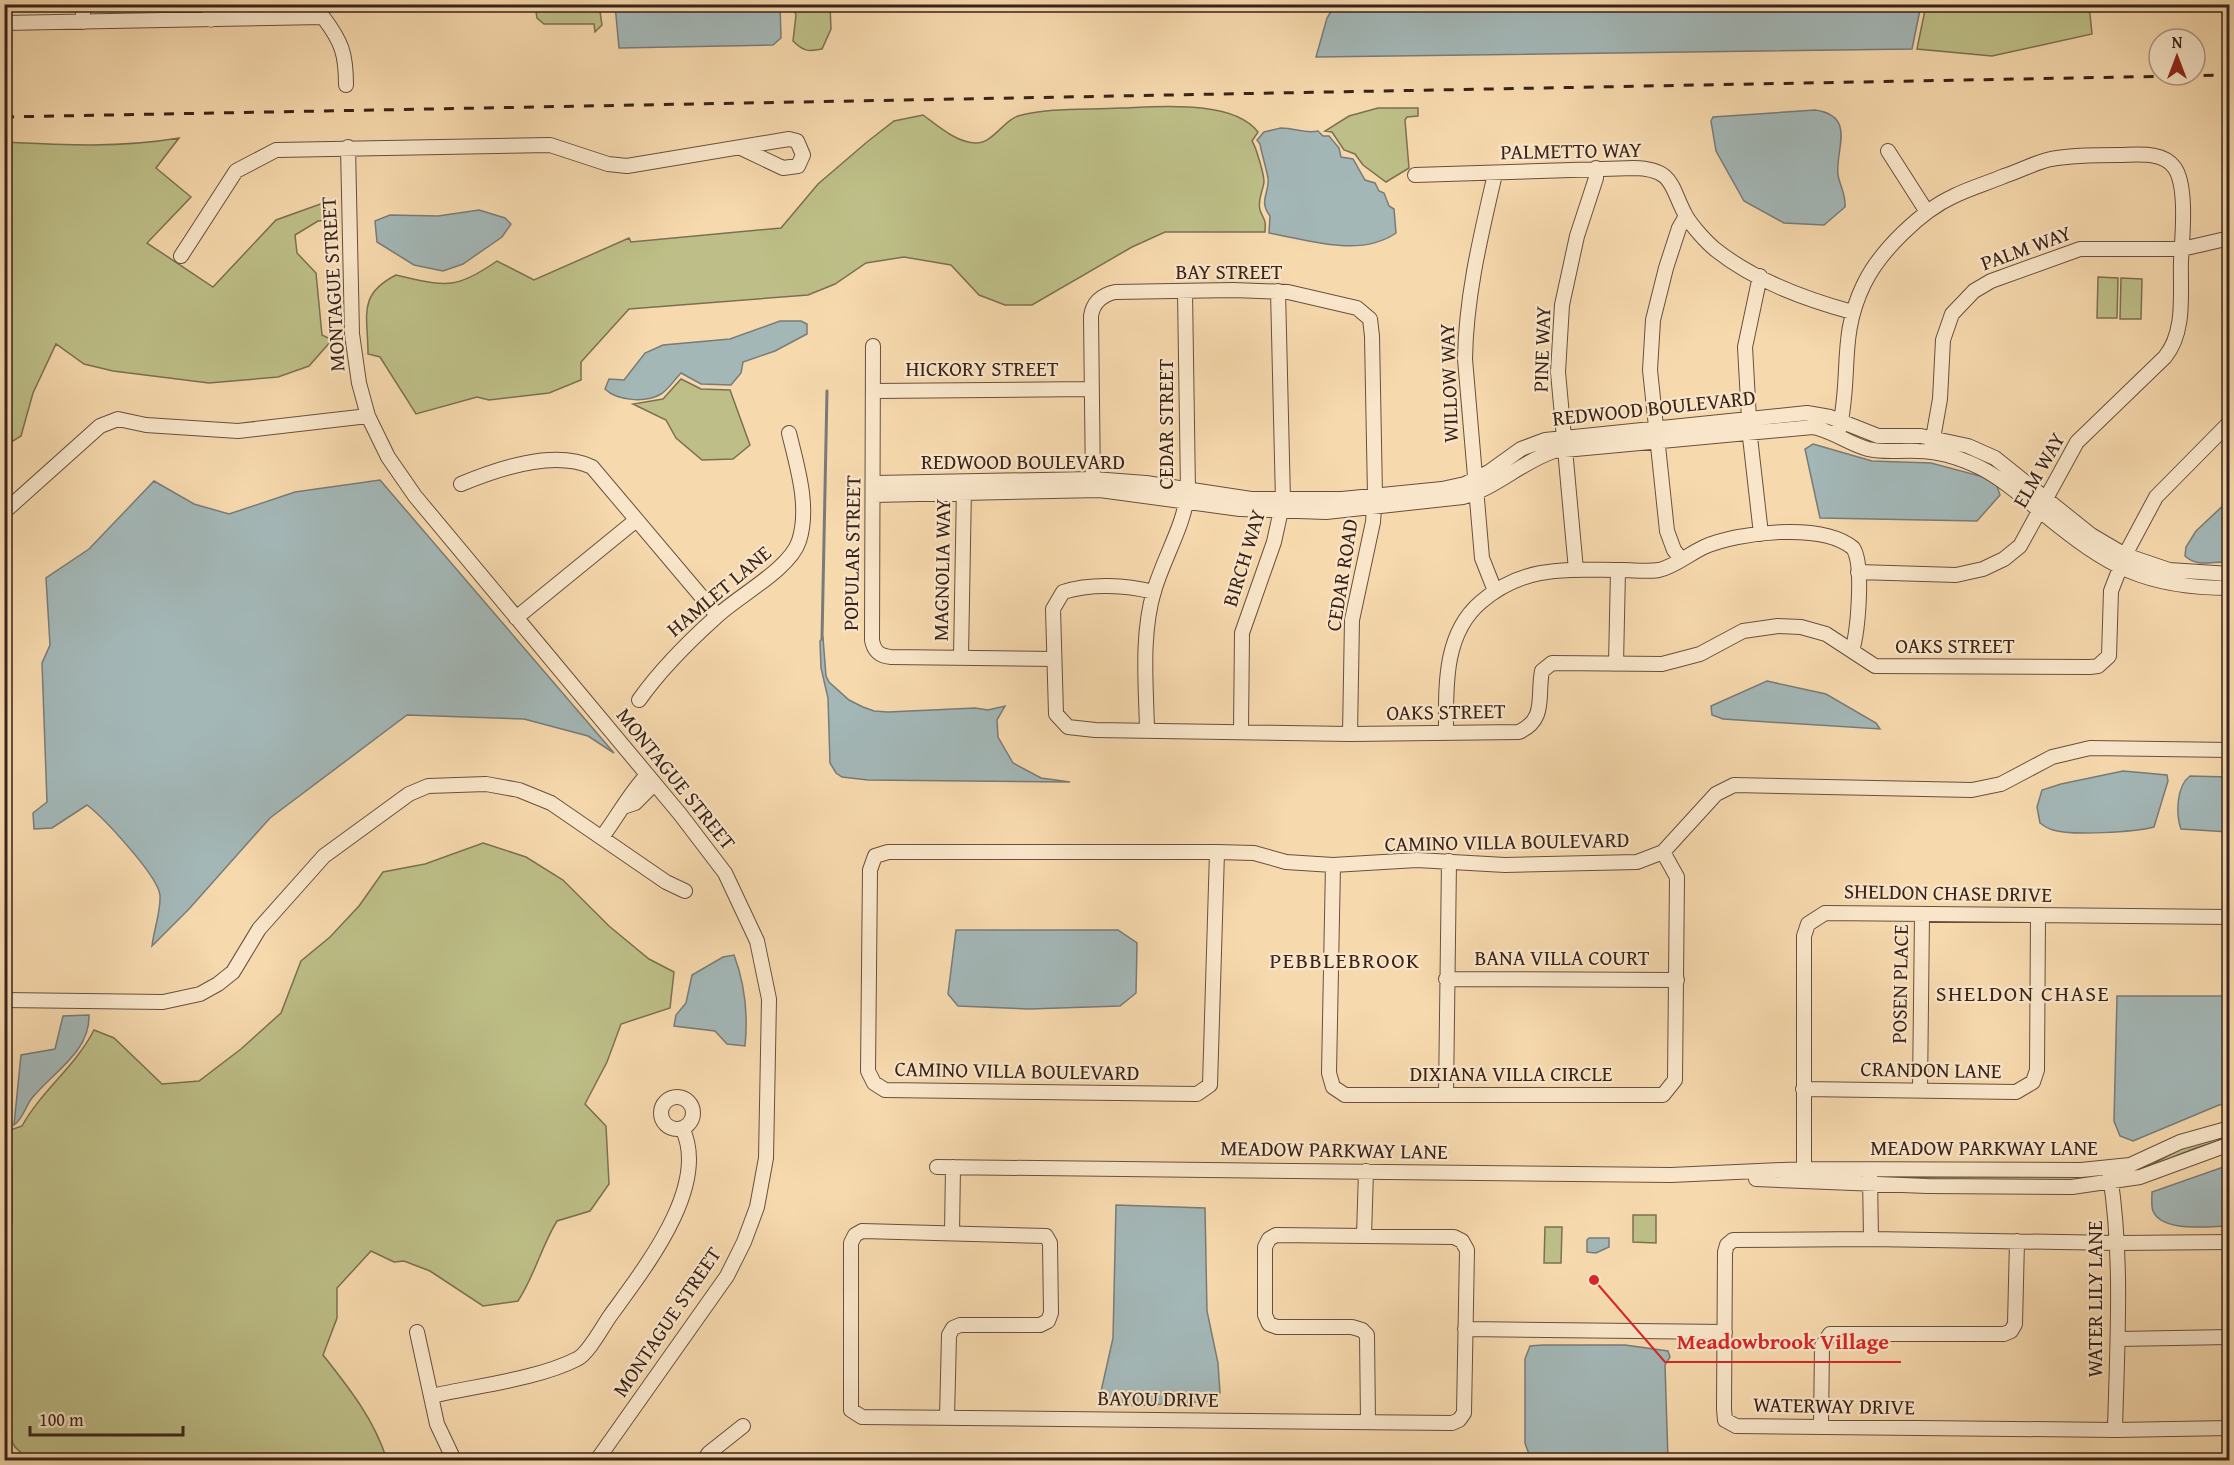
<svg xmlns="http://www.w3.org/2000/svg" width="2234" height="1465" viewBox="0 0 2234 1465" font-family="'Gentium Book Plus',serif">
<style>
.green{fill:#bebf88;stroke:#7c7051;stroke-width:1.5}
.water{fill:#a3b7b7;stroke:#797b78;stroke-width:1.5}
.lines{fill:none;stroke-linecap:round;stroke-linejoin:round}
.stream{stroke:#797b78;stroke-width:3}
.minor-casing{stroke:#68503f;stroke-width:16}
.minor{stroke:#f9e6ca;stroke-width:14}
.rail{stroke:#39221a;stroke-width:3;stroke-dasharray:10 10;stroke-linecap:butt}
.labels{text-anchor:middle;stroke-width:4.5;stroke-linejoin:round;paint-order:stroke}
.street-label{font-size:21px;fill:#39221a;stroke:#f9e6ca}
.neighbourhood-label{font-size:22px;letter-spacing:1.5px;fill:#39221a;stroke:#f9e6ca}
.leader{fill:none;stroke:#d62828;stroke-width:2}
.callout-dot{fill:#d62828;stroke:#f9e6ca;stroke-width:2}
.callout-label{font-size:22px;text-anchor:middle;font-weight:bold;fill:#d62828;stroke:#f9e6ca;stroke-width:4.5;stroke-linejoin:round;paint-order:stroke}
</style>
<rect width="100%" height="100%" fill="#f6d9ad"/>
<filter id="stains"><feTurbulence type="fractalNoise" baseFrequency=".00333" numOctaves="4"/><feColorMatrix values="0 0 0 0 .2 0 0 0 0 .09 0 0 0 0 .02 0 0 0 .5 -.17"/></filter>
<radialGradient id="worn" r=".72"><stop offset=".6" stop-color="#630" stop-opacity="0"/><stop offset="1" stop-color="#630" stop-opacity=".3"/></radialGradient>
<!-- green -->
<path class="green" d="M535 5H599L602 25 595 32 594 24H544L537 18Z
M792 5H830L831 29 822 49C808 52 803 51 793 41L796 15Z
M1926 5H2089L2092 34 1992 56 1917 49Z
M1120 108C1158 107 1233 99 1258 132L1252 141C1256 147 1264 174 1264 182 1263 191 1257 200 1260 210 1264 221 1266 218 1265 232H1165L1132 247 1032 305H1005L979 295 951 265 904 257 866 263 835 284 808 295 629 309 581 362V380L549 393 489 400 477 397 416 414 380 357 368 354C368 315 357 295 396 275 445 286 454 291 497 261L534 280 629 238 631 242 781 228 818 184 867 142 894 121 923 115C938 126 957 143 976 143 993 143 1003 121 1018 116 1050 107 1087 110 1120 108Z
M1378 108H1418V116L1407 117 1405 120 1409 168 1386 182 1363 165 1355 154 1344 150 1332 132 1325 131 1349 116Z
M179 138 156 168 191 197 147 243 213 287 276 220 326 202 329 220 318 221 295 235 297 253 316 273 322 335 332 340 309 366 278 377 209 383 113 371 84 364 56 344 33 393 21 436 5 446V142C63 145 121 148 179 138Z
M2098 277 2118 278 2117 318H2097Z
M2121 278 2142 279 2141 319H2120Z
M681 379 701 389 730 390 750 445 733 459 702 460 676 438 666 420 633 404 663 399Z
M483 843 526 857 563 880 609 926 649 959 674 972 670 1008 621 1024 607 1062 585 1104 606 1126 609 1184 590 1211 557 1221C541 1247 535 1275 518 1301L483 1306 430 1271 404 1261 394 1262 371 1251 337 1288V1318L323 1355C349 1388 374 1419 387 1460H29L15 1447 5 1428 4 1283 12 1220V1169L5 1132 22 1126C42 1090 75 1067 94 1030L114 1038 162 1084 199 1081 241 1049 281 1013 301 961 330 937 359 906 383 872 425 864Z
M2229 1133V1139C2194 1145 2163 1164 2128 1173L2147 1167 2186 1146Z
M1952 1175H2095L2097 1176 2096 1179 2080 1181 1891 1180Z
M1633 1215H1656V1243L1633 1242Z
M1545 1227H1562L1561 1263H1544Z"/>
<!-- water -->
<path class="water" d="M615 5H780L781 38 773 45 619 48Z
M1335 5V4L1921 5 1912 49 1316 57 1327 18Z
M1815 110C1857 116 1835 149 1838 175 1840 186 1846 195 1845 207L1824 225 1784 223 1744 201 1716 151 1711 121 1713 117Z
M1281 128C1296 128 1304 134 1318 131L1323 136H1329L1339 148 1341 157 1353 159 1365 180 1375 183 1379 191 1384 193 1389 206 1394 209 1396 233C1360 258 1309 240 1269 233L1270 216C1258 200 1270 193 1268 178 1266 167 1262 155 1260 144L1257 140 1264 132Z
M479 210 505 218 511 224 502 237 463 264 443 271 414 265 377 242 375 221 390 215 438 216Z
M780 321H801L807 324V334L775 351 743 362 741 373 731 385 701 384 681 373C675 379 668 390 661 394 646 403 617 401 605 389L609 379 624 380 645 353 663 345 730 339Z
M1813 444 1872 461 1931 463 1995 480 2000 495 1977 521 1820 518 1805 449Z
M380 480 614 753 588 736 524 719 407 715 270 818 189 909 152 946C154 929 161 911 160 895 158 876 103 817 87 805L52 828 34 829 33 813 47 802 42 663 50 645 46 578 89 549 154 481 194 504 229 514 295 492Z
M2229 500V562C2212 561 2198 568 2185 556L2186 547 2196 531Z
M823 638 826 676 829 682 849 700 863 707 874 711 888 712 975 708 988 710 1005 706 997 720 998 737 1013 763 1041 778 1070 782 868 780 842 777 836 773 830 763 828 698 821 668 820 641Z
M1767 681 1826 694 1876 723 1880 729 1723 719 1712 715 1711 706Z
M2123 771 2167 775 2168 781 2154 827C2135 832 2071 836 2053 830 2048 829 2044 826 2040 823L2037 807 2042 790 2061 784Z
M2190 776 2229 777V832L2181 829C2176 815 2176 786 2190 776Z
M956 930H1118L1137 943 1136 993 1120 1006 1029 1009 958 1006 948 994Z
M734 955C745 984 748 1016 745 1046L727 1044 715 1031 674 1026 676 1015 686 1003 692 975 723 957Z
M2117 996H2229V1104L2219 1105 2133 1141 2120 1136 2114 1121Z
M89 1015C90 1052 53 1072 32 1098 25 1107 23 1119 14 1125L21 1055 55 1049 63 1016Z
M2229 1165V1226C2210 1226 2162 1233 2153 1211 2151 1206 2152 1198 2152 1192Z
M1116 1205 1205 1208 1207 1311 1218 1363 1220 1393 1213 1401 1134 1406 1100 1396 1113 1338Z
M1589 1238H1609V1247L1596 1253 1587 1252V1240Z
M1543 1345H1625L1668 1351 1670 1357 1665 1365 1668 1459 1530 1457 1525 1443V1359L1530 1346Z"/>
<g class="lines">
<!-- stream -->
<path class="stream" d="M822 639 827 391"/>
<!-- minor casing -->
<g class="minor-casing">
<path id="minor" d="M83 4V22
M207 4 211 20
M323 17C342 42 346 54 346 85
M4 23 323 17
M348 147 352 334 359 383 368 416 388 457 415 496 680 814 725 873 757 941 769 999 766 1158 757 1207 744 1242 727 1276 597 1460
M1888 151 1927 212
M1495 174C1481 235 1466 295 1465 359L1482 558 1495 591
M1415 175 1634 168C1675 169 1670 187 1686 216 1692 226 1706 242 1716 250 1755 281 1805 299 1852 312
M181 256 236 171 276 150 550 145 608 164 627 166 789 139 797 141 803 155 798 166 783 168 743 149
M1760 276 1745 347 1750 437 1761 534
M873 346 872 640C874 652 880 656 891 657L1054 659
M874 391 1091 389
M1839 430C1852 376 1838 337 1864 284 1880 251 1921 211 1954 196 1970 188 1988 183 2004 176 2020 171 2036 162 2051 159 2074 155 2096 155 2119 155 2137 155 2162 151 2174 167 2188 185 2182 239 2181 261 2180 293 2186 331 2165 357L2077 442 2020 546 2004 559 1983 569 1956 575 1858 572
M1932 444 1940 399 1943 340 1952 314 1974 291 1991 281 2080 249H2182L2230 238
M875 483 1093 479 1146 483 1251 499H1342L1442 489 1465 484 1489 472 1521 449 1545 440 1807 413 1830 417 1878 436H1921L1968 446 1995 458 2091 535 2125 555 2169 570 2230 574
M461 484C497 469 554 449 592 467L717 615
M1093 487 1091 316C1093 302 1102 295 1115 292L1233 290 1288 292 1357 308 1370 319 1372 336 1375 496 1373 522 1352 620 1350 734
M874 495 1100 490 1240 509 1326 512 1463 497C1496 488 1521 462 1554 451L1813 427C1833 431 1849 444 1868 449 1885 453 1901 450 1918 451 1938 451 1960 458 1979 467 2003 479 2024 498 2045 515 2109 567 2145 588 2230 588
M4 512 100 426 118 419 146 425 238 431 368 416
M1681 559 1674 550 1667 531 1650 370 1653 320 1666 268 1679 228 1686 216
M1576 570 1558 372 1562 305 1577 236 1596 178V168
M1154 592C1126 585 1091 583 1063 592L1053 609 1056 714 1068 727 1095 730 1350 734 1519 732C1547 719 1537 696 1542 671L1552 663 1662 664 1700 654 1743 631 1778 626 1801 627 1826 634 1875 666 2090 667 2098 666 2109 656 2111 591 2125 555 2156 497 2230 422
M516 618 635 521
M961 657 964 486
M1616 664 1618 570
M639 700C661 669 687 643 716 617 738 596 790 569 799 541 810 507 797 466 789 433
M1147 729C1146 684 1141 635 1154 591 1164 557 1184 526 1188 491L1185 292
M1241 730 1242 633 1274 542 1283 501 1278 291
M1446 733C1446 688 1443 634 1481 602 1525 564 1569 570 1623 570 1634 570 1647 572 1659 570 1674 567 1689 554 1704 547 1738 532 1822 522 1853 548 1864 564 1858 631 1852 651
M626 806 635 803 654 784
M602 837C618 816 629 794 646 776
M888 852H1217L1210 1085 1197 1094 885 1090 874 1083 868 1071 870 870 875 856Z
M1217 852 1254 853 1286 862 1333 865 1417 860 1505 865 1637 862 1663 852 1716 794 1734 785 1972 790 2001 784 2052 757 2090 748 2230 750
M1333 865 1329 1073 1333 1087 1345 1095H1663L1675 1080 1677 877 1663 852
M1446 979 1677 980
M4 1000 163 1002 200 994 218 984 233 972 259 929 324 856 409 794 428 786 486 784 519 790 551 803 666 882 685 891
M1803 1089 2016 1092 2033 1082 2037 1070 2038 915
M1920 1091 1922 914
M1446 1095 1449 861
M661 1113a16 16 0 1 1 32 0a16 16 0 1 1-32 0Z
M937 1167 1671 1175 1804 1169 2081 1170 2130 1165 2180 1142 2230 1128
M1804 1169V936L1808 924 1825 913 2230 917
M1870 1175 1871 1239
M2110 1175C2123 1259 2117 1346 2115 1430
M1756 1179 1927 1186 2072 1187 2140 1177 2230 1144
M952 1233 953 1167
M1364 1236 1366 1171
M2230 1242 2117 1243 1871 1239 1733 1240 1727 1245 1725 1252 1724 1409 1725 1420 1736 1426 2115 1430 2230 1428
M1465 1329 1725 1332
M417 1332 437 1424 454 1460
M2118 1339 2230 1337
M432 1396C475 1386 538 1379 577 1359 588 1354 603 1326 610 1316 643 1270 711 1186 682 1128
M947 1418 949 1335 953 1328 960 1325H1040L1048 1321 1051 1313 1050 1243 1046 1236 862 1231 855 1235 851 1243V1410L862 1417 1452 1423 1459 1420 1464 1413 1467 1250 1462 1241 1454 1237 1276 1235 1269 1239 1265 1247V1315L1269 1324 1277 1327H1352L1362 1330 1367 1335 1368 1422
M1821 1426 1822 1346 1830 1334H2004L2011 1331 2015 1324 2017 1241
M704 1460 709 1453 743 1426"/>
</g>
<!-- minor -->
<use href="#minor" class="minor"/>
<!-- rail -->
<path class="rail" d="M4 117 2230 75"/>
</g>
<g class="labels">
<!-- street labels -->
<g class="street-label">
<text transform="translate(1571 151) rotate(-1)" y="7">PALMETTO WAY</text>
<text transform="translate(2026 248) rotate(-20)" y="7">PALM WAY</text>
<text x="1229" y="279">BAY STREET</text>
<text transform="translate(333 284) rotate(-93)" y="7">MONTAGUE STREET</text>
<text transform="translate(1542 349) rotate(-88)" y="7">PINE WAY</text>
<text x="982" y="376">HICKORY STREET</text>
<text transform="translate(1449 383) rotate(-92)" y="7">WILLOW WAY</text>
<text transform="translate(1654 408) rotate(-6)" y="7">REDWOOD BOULEVARD</text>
<text transform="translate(1166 424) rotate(-90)" y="7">CEDAR STREET</text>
<text x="1023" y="469">REDWOOD BOULEVARD</text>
<text transform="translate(2039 470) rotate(-60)" y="7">ELM WAY</text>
<text transform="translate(852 553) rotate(-89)" y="7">POPULAR STREET</text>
<text transform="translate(1244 558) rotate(-73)" y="7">BIRCH WAY</text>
<text transform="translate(942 570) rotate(-89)" y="7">MAGNOLIA WAY</text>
<text transform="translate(1342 575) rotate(-81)" y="7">CEDAR ROAD</text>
<text transform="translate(719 591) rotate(-40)" y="7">HAMLET LANE</text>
<text x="1955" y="653">OAKS STREET</text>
<text transform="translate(1446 712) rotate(-1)" y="7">OAKS STREET</text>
<text transform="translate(676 779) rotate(51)" y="7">MONTAGUE STREET</text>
<text transform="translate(1507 842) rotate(-1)" y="7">CAMINO VILLA BOULEVARD</text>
<text transform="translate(1948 893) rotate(1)" y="7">SHELDON CHASE DRIVE</text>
<text x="1562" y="965">BANA VILLA COURT</text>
<text transform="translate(1900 984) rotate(-89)" y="7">POSEN PLACE</text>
<text transform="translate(1931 1070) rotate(1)" y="7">CRANDON LANE</text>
<text transform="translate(1017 1071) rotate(1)" y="7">CAMINO VILLA BOULEVARD</text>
<text x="1511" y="1081">DIXIANA VILLA CIRCLE</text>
<text x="1984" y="1155">MEADOW PARKWAY LANE</text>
<text transform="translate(1334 1150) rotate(1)" y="7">MEADOW PARKWAY LANE</text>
<text transform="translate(2095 1299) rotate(-90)" y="7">WATER LILY LANE</text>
<text transform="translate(667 1322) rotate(-56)" y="7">MONTAGUE STREET</text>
<text transform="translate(1158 1399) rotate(1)" y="7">BAYOU DRIVE</text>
<text transform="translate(1834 1406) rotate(1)" y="7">WATERWAY DRIVE</text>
</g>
<!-- neighbourhood labels -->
<g class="neighbourhood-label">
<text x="1345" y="968">PEBBLEBROOK</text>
<text x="2023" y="1001">SHELDON CHASE</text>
</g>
</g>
<!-- callouts -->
<path class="leader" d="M1594 1280L1665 1362H1901"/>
<circle class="callout-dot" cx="1594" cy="1280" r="6"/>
<g class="callout-label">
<text x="1783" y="1349">Meadowbrook Village</text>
</g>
<!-- margin -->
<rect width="2234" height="1465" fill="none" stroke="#f6d9ad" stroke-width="24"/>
<rect x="6" y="6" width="2222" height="1453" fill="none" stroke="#39221a" stroke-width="3"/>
<rect x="12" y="12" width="2210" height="1441" fill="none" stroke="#39221a" stroke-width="1.5"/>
<!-- north arrow -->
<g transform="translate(2177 57)"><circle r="28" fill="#f9e6ca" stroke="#ac9884" stroke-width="1.5"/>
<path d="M0-4.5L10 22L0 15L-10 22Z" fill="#8f2418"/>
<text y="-9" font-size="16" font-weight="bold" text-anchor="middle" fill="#39221a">N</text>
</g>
<!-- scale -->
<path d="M30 1426v9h153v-9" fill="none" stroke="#39221a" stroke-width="3"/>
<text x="39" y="1426" font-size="18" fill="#39221a" stroke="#f9e6ca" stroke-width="4.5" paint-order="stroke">100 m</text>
<rect width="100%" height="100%" filter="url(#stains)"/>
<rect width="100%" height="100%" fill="url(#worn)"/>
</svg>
